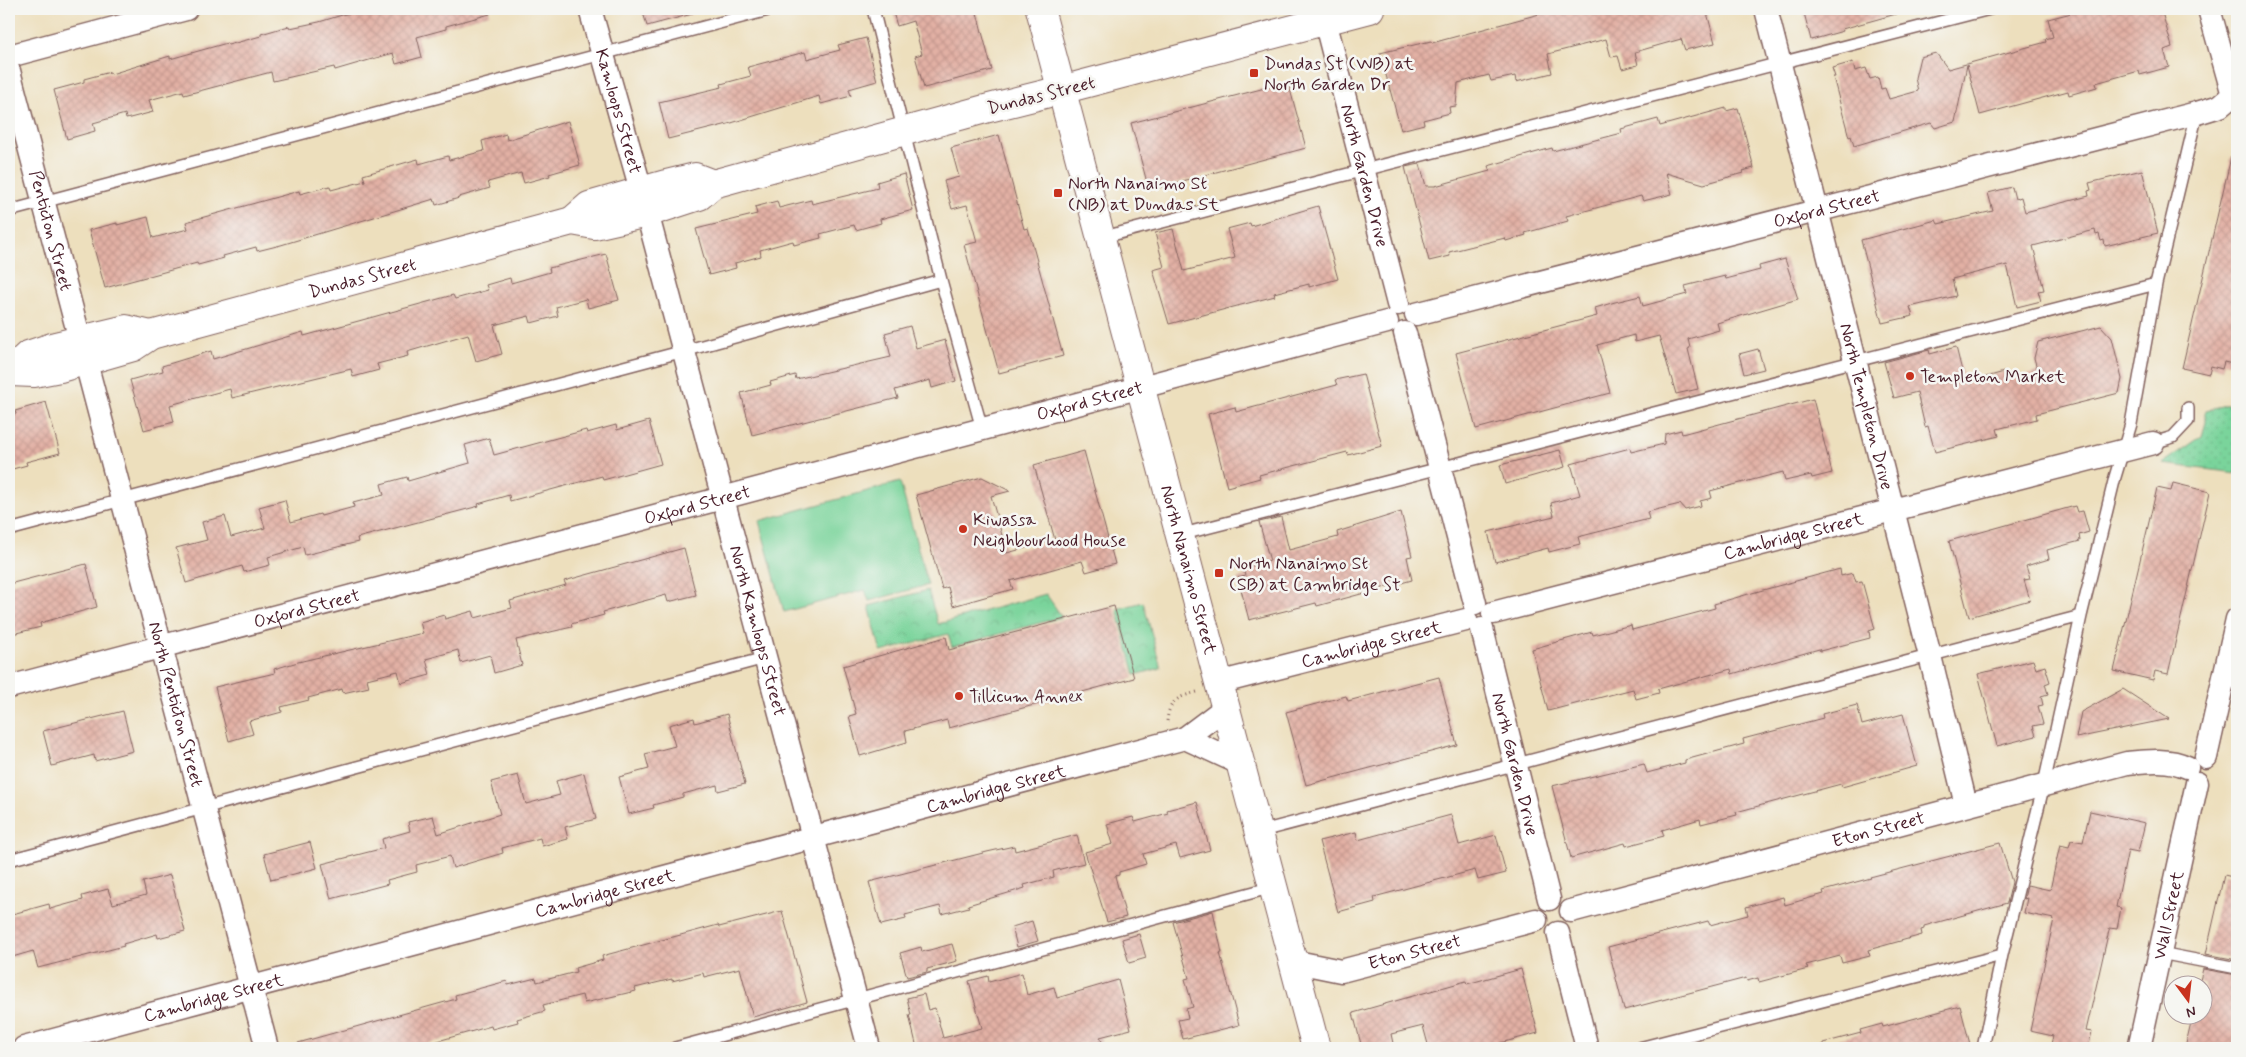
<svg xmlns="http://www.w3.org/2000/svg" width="2246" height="1057" viewBox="0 0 2246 1057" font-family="Mynerve,sans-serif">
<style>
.grass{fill:url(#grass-dots);stroke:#627a63}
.park{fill:url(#park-crowns);stroke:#627a63}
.pitch{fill:#7ad49b;stroke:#627a63}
.building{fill:url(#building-cross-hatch)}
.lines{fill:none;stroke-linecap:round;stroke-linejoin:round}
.service-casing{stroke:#83625e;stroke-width:14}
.minor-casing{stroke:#83625e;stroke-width:25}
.tertiary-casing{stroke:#83625e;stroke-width:30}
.secondary-casing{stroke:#83625e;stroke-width:30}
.path{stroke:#83625e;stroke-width:3;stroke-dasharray:1 4;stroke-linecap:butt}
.service{stroke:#fff;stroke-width:11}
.minor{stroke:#fff;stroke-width:22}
.tertiary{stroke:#fff;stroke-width:28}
.secondary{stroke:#fff;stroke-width:28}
.poi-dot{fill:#c8321e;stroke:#f6f6f2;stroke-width:2}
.labels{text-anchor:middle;stroke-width:5;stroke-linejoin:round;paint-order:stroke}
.poi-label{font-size:18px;fill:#4a1f2b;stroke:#f6f6f2;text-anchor:start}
.street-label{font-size:18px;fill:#4a1f2b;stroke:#f6f6f2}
</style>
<defs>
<pattern id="grass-dots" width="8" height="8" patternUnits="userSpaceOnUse" patternTransform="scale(1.25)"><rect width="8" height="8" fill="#7ad49b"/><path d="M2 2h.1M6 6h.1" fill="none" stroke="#6bb686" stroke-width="1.8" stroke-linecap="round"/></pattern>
<pattern id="park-crowns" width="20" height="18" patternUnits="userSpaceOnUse" patternTransform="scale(1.25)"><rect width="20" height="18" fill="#7ad49b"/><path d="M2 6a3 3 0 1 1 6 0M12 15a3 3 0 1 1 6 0" fill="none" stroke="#6bb686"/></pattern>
<pattern id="building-cross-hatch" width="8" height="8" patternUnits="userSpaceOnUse" patternTransform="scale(1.25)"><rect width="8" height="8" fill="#e2b0a4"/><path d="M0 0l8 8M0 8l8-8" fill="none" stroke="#c3978d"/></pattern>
</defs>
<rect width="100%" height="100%" fill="#f6f6f2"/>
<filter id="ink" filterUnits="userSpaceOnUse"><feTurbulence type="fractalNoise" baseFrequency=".02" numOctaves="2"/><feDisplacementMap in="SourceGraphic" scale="10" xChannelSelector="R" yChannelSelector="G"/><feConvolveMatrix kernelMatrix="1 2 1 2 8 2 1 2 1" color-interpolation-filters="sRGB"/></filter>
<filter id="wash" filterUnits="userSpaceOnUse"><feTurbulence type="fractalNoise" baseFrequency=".0096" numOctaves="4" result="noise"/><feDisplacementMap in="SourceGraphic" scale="20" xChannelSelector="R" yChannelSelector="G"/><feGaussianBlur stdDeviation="1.12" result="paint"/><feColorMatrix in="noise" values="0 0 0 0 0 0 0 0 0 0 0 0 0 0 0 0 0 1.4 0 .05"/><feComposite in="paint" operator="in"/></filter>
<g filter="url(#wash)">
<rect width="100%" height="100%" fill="#eddfbd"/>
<!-- grass -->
<path class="grass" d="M2237 402V473L2162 464 2202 436 2206 422V410Z"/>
<!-- park -->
<path class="park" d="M928 590 938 624 1046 594 1062 617 952 647 948 634 881 652 869 606Z
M1143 602 1161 668 1135 675 1117 609Z"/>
<!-- pitch -->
<path class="pitch" d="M900 482 928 585 869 601 865 590 784 612 759 521Z"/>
<g id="blocks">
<!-- building -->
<path class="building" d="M362 9H489L490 14 446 26V29L417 37 422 57 396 64 393 53 335 70 334 67 273 81 271 72 184 95 183 91 149 100 153 112 126 119 125 114 93 123 95 131 67 139 54 90 84 82V79L110 72 111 74 170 56V59L227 43 228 45 261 36V34L289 26 290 28 319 22Z
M642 9H691L692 14 647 26Z
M892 9H976L992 70 924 88 915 56 922 54 913 21 897 26Z
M1542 9H1706L1715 43 1685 50 1681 39 1635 52 1638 65 1622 69 1618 56 1611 57 1606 39 1548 54 1552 73 1516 82 1515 76 1491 81 1489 75 1458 83 1456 106 1449 107 1450 113 1423 120 1424 124 1401 130 1380 53 1431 41 1432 43 1543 13Z
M1803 9H1896V14L1842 29 1843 31 1811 40Z
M2087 9H2161L2172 47 2164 50 2169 67 2140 75 2139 71 2096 83 2097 87 2069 95 2068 91 1980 115 1967 65 1955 122 1935 128 1931 123 1854 146 1851 136 1849 137 1833 77H1835L1832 68 1853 62 1855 71 1866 68 1870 79 1878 77 1881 89 1885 88 1889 99 1918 91 1915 78 1920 57 1936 53 1948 69 2046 42 2045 39 2053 37 2048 19Z
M866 38 877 81 849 89 851 96 821 104 819 96 728 124 668 139 659 102 722 87 721 84 751 76 748 67 805 52 807 59 840 50 838 45Z
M1288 82 1306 148 1149 190 1131 123Z
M1726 108V111L1738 108 1754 168 1742 171 1743 173 1704 184 1666 173 1672 194 1643 201 1641 196 1566 216 1568 221 1525 233 1526 235 1506 241 1505 238 1449 252 1450 256 1429 261 1405 167 1420 164 1426 186H1435L1490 171 1488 166 1552 148 1553 151 1622 133 1621 129 1658 119 1660 126Z
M568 121 580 165 549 174 550 176 524 183 521 173 488 182 490 188 459 197V198L436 205 434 199 281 245 257 251 256 247 223 256 224 258 198 265 197 263 105 288 89 230 117 223V225L148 217 153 238 188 229 186 222 299 191 300 194 330 186 331 190 365 181 363 175 418 159 419 164 448 156 449 160 484 151 482 141 506 134 507 140Z
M999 135 1024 229 1028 228 1063 356 999 373 964 245 977 242 967 205 952 209 944 181 959 177 951 148Z
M2231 157 2237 158V365L2224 362 2222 369 2211 366 2209 374 2182 368Z
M2142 170 2158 233 2105 246 2104 240 2101 241 2099 234 2096 235 2095 230 2033 246 2044 290 2038 291 2041 301 2017 307 2007 265 1952 279 1956 296 1910 307 1913 316 1882 323 1861 240 1936 220 1938 224 1993 211 1988 193 2012 187 2015 199 2021 197 2025 212 2089 196 2088 191 2091 190 2089 183Z
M904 174 913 210 880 219 881 223 856 230 854 225 820 234 821 238 794 245 793 241 760 250 761 256 735 263 736 268 709 275 696 229 757 214 755 207 777 201 779 208 811 200 812 204 878 188 877 182Z
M1318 206 1338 279 1309 287V284L1274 293 1275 296 1169 324 1153 270 1164 267 1155 233 1173 229 1184 271 1235 258 1227 229 1250 223 1251 226Z
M606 254 619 300 588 308 586 299 556 307 558 316 531 323 529 316 494 325 502 354 476 361 468 334 407 352 408 356 377 364 379 370 353 377 351 369 232 398 230 389 170 405 174 422 144 430 130 380 163 371 162 366 211 351 213 359 303 332 304 336 453 295 455 299 488 290 486 285 510 278 511 283 550 272 549 268Z
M1785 259 1798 299 1717 323 1719 330 1688 339 1690 348 1688 349 1698 389 1676 394 1659 336 1635 342 1634 335 1597 345 1610 393 1476 429 1456 353 1597 316 1595 308 1615 302 1640 296 1643 306 1687 294 1685 286 1725 276 1726 279 1760 270 1759 266Z
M910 326 916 348 945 340 956 381 932 388 930 380 895 390 898 398 752 435 741 393 771 385 770 382 795 375 796 379 891 357 885 333Z
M2101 326 2112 338 2122 379 2119 393 2036 414 2037 419 1997 429 1999 436 1935 452 1928 426 1925 427 1917 392 1894 398 1884 362 1929 350 1930 354 1956 347 1965 383 2004 372 2006 380 2038 372 2034 358 2038 342Z
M1758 349 1764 369 1744 374 1739 354Z
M1363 374 1382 446 1348 455 1347 452 1259 475 1260 478 1227 487 1208 414 1235 407 1236 412 1337 385 1335 380Z
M1813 399 1832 473 1812 478 1811 475 1785 481 1783 472 1710 491 1712 498 1700 501 1701 506 1685 510 1680 504 1647 512 1649 519 1578 537 1580 544 1549 552 1548 548 1495 562 1488 532 1554 516 1551 503 1580 495 1571 464 1630 448 1631 452 1664 444 1665 434 1681 430 1682 434Z
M46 402 60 453 26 462 27 465 9 470V416L16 414 15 411Z
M649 421 661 464 603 480 602 476 510 501 509 495 478 504 479 506 357 538 358 542 305 555 303 547 268 557 270 565 244 572 242 566 186 583 176 548 207 540 202 522 225 516 231 537 265 528 259 507 285 500 291 522 320 514 321 516 354 507 353 503 384 495 381 484 407 477 408 481 470 463 465 445 489 438 494 455 586 430 587 433 616 425 617 430Z
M1560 450 1565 467 1505 484 1500 465Z
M1084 451 1115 564 1086 572 1082 561 1010 581 1013 589 953 606 948 587 942 589 916 495 982 477 1010 491 991 496 1007 553 1055 540 1034 465Z
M2173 483 2210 492 2168 674 2155 671 2153 680 2114 671 2157 488 2171 491Z
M2075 506 2077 512 2083 511 2089 532 2079 535 2080 541 2047 550 2049 559 2026 566 2030 579 2024 580 2030 600 1969 617 1949 541Z
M1401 512 1412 556 1407 557 1412 580 1317 606 1316 603 1249 620 1238 578 1245 576 1243 568 1270 561 1259 522 1281 517 1289 550 1338 537 1337 532Z
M684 548 696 595 668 602 666 595 603 612 604 615 571 624 572 627 516 640 522 665 494 673 490 655 461 663 458 650 426 659 430 675 401 683 398 671 367 679 369 687 343 693 342 689 308 698 309 700 281 707 282 712 249 721 253 734 229 741 215 687 275 673 274 669 298 662 423 633 420 622 444 615 445 619 473 611 475 618 512 608 510 601 566 585 564 581Z
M86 564 97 607 40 623 41 627 12 634 9 621V584Z
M1840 569 1841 576 1853 573 1856 582 1862 581 1875 629 1869 631 1870 638 1820 651 1819 649 1732 674 1731 669 1658 689 1659 693 1636 699 1633 689 1548 711 1532 649 1592 632 1593 635 1631 625 1632 630 1715 608 1714 604 1752 593Z
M1114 606 1134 678 949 728 947 720 905 731 907 742 860 756 849 716 856 714 843 666 946 637 949 650Z
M2033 660 2036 669 2045 666 2050 682 2045 684 2048 694 2041 696 2043 705 2038 706 2043 724 2033 726 2036 736 1997 746 1978 674Z
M1439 677 1457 745 1306 785 1286 712 1346 696 1348 701Z
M2123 689 2169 719 2076 738 2081 712Z
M1857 705 1862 725 1903 714 1917 766 1842 787 1841 784 1736 812 1737 815 1701 824 1700 819 1662 830 1664 836 1626 846 1625 843 1571 858 1552 786 1644 764 1647 773 1685 763V760L1744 744 1743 739 1823 718 1822 714Z
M123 711 133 751 95 761 94 755 52 766 43 731Z
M727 714 745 784 718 791 717 785 683 794V797L653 805 654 808 629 814 619 777 649 769 645 754 675 746 669 725 694 718 695 723Z
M584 773 596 819 565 827 568 839 542 846 540 838 502 848 503 853 453 868 450 856 416 865 417 872 387 880 388 884 331 899 322 864 384 848 382 839 410 831 408 822 433 816 438 834 500 814 491 782 518 775 526 804 560 795 556 781Z
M1197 802 1210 850 1180 858 1176 845 1143 854 1146 864 1119 872V875L1115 876 1126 917 1107 922 1085 852 1113 844 1107 824 1133 817 1135 822 1168 813 1167 810Z
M2090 811 2145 823 2138 852 2128 850 2116 907 2121 908 2117 929 2110 928 2109 930 2086 1031 2092 1032 2088 1048H2050L2053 1036 2030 1031 2054 919 2024 913 2027 898 2024 899 2027 885 2050 890 2060 845 2069 847 2071 840 2083 842Z
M1451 815 1459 845 1496 835 1506 873 1478 880 1475 870 1374 897 1375 902 1338 912 1319 841 1356 832 1358 840Z
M1077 835 1084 863 1053 871 1054 877 1024 885 1025 888 968 905 969 907 942 914 940 906 905 915 906 919 881 925 869 882 987 852 1014 846 1015 851Z
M310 842 317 868 271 880 264 854Z
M2000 843 2012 882 2007 903 1924 926V929L1921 930 1922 935 1868 950 1870 956 1842 963 1840 956 1806 965 1808 969 1759 982 1758 978 1747 981 1746 978 1624 1010 1608 947 1708 921 1710 925 1748 915 1746 907 1783 897 1785 905 1824 894 1823 891 1871 878 1870 877Z
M170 875 185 931 158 938 157 934 123 944 124 946 38 968 33 951 9 958V915L49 904 50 909 83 900 82 896 108 889 113 904 146 895 143 882Z
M2224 875 2237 878V960L2206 954Z
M782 911 807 1002 753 1017 740 968 704 977 703 973 672 981V979L635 988 636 991 584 1003 582 995 543 1005 545 1011 517 1019 518 1022 492 1029 491 1026 413 1048H299L298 1043 456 999 455 995 507 981 508 985 536 978 537 982 576 972 575 968 603 960 602 956 718 925 719 927Z
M1213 911 1222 953H1220L1239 1025 1183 1039 1178 1020 1188 1018 1186 1009 1193 1007 1185 979 1189 978 1173 922Z
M1032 921 1038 941 1017 947 1012 927Z
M1139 934 1146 958 1129 963 1122 939Z
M952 944 957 961 927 969V972L907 977 900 953 921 947 922 952Z
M1521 969 1538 1033 1482 1048H1429L1423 1026 1391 1034 1394 1048H1362L1353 1013 1466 981 1467 984Z
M2203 969 2237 975V1032L2234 1048H2185L2193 1014H2204V984H2199Z
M1022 973 1027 995 1054 987 1057 998 1118 980 1131 1029 1100 1037 1102 1041 1086 1046V1043L1064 1048H917L909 1015H911L907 998 924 994 928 1010 935 1008 943 1038 982 1028 969 981 988 976 989 982Z
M1960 1006 1971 1048H1823V1043L1861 1033 1860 1030 1882 1024 1883 1027Z"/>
</g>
</g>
<g filter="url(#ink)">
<use href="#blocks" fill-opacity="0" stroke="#83625e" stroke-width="1"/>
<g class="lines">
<!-- service casing -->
<g class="service-casing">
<path id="service" d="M873 9 941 280 982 429
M9 211 772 9
M1100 238 1990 9
M2153 443 2173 437 2188 421V408
M9 530 684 351 941 280
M1179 535 2156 284
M1258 832 2081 616
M9 860 765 658
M2160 953 2237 968
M675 1048 1273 887
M1639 1048 2002 955
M1983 1048 2002 955 2044 784 2081 616 2115 477 2131 424 2156 284 2197 113"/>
</g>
<!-- minor casing -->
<g class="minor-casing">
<g id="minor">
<path id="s1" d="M590 9 641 190 869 1048"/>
<path id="s2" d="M1322 9 1398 304"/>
<path id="s3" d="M1766 9 1930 656 1966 805"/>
<path d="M9 56 186 9"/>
<path id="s4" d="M9 71 267 1048"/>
<path id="s5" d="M1416 314 2197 113 2220 106 2233 95 2209 9"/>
<path d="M1405 333 1475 603"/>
<path id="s6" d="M1493 613 2153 443"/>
<path id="s7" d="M1482 629 1549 899"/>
<path id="s8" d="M1218 683 1466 620"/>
<path id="s9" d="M9 687 1387 322"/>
<path d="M1185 738 1239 763"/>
<path d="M2206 757 2237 619"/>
<path id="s10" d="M1571 911 2127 763C2146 761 2169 758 2187 767"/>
<path d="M1558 933 1587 1048"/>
<path id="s11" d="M1292 961 1341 971 1536 920"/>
<path id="s12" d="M24 1048 1185 738 1225 708"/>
<path id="s13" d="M2139 1048 2197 783"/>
</g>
</g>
<!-- tertiary casing -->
<g class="tertiary-casing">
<g id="tertiary">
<path d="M572 221 589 206 666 184 695 177 713 184"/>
<path id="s14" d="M9 372 34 373 60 368 133 347 151 335 572 221 594 225 647 213 699 196 713 184 985 109 1061 90"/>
<path d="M10 372 28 355 55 346 126 329 151 335"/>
</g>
</g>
<!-- secondary casing -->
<g class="secondary-casing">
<g id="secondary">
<path id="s15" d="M1040 9 1316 1048"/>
<path d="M1061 90 1370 9"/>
</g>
</g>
<!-- path -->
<path class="path" d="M1167 721C1169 700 1178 697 1197 692"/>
<!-- service -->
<use href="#service" class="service"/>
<!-- minor -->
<use href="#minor" class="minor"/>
<!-- tertiary -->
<use href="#tertiary" class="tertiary"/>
<!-- secondary -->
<use href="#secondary" class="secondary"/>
</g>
</g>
<!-- markers -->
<g class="poi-dot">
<rect x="1249" y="68" width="10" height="10" rx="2.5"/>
<rect x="1053" y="188" width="10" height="10" rx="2.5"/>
<circle cx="1910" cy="376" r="5"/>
<circle cx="963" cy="529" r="5"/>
<rect x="1214" y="568" width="10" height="10" rx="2.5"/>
<circle cx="959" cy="696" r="5"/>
</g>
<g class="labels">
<!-- poi labels -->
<g class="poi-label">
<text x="1264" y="69">Dundas St (WB) at<tspan x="1264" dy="21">North Garden Dr</tspan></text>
<text x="1068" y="189">North Nanaimo St<tspan x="1068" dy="21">(NB) at Dundas St</tspan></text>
<text x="1920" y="382">Templeton Market</text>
<text x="973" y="525">Kiwassa<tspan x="973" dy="21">Neighbourhood House</tspan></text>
<text x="1229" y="569">North Nanaimo St<tspan x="1229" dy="21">(SB) at Cambridge St</tspan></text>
<text x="969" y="702">Tillicum Annex</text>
</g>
<!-- street labels -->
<g class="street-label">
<text transform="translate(1041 95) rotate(-14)" y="6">Dundas Street</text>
<text dy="6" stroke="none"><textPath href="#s1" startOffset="106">Kamloops Street</textPath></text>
<text dy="6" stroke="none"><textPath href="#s2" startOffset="172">North Garden Drive</textPath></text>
<text dy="6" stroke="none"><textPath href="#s5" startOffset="424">Oxford Street</textPath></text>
<text dy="6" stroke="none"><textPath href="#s4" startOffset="165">Penticton Street</textPath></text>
<text dy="6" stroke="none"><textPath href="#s14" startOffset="368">Dundas Street</textPath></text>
<text dy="6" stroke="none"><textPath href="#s9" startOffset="1118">Oxford Street</textPath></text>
<text dy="6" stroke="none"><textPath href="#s3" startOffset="410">North Templeton Drive</textPath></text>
<text dy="6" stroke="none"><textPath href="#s9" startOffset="712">Oxford Street</textPath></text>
<text dy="6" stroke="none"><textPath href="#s6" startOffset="310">Cambridge Street</textPath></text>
<text dy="6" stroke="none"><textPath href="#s15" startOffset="580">North Nanaimo Street</textPath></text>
<text dy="6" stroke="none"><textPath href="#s9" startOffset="308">Oxford Street</textPath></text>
<text dy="6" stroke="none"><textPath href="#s1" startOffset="644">North Kamloops Street</textPath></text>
<text dy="6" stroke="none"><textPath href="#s8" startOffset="158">Cambridge Street</textPath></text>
<text dy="6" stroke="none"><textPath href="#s4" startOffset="655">North Penticton Street</textPath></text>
<text dy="6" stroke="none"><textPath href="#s7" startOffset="139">North Garden Drive</textPath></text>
<text dy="6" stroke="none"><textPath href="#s12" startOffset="1006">Cambridge Street</textPath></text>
<text dy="6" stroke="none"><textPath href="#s10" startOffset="318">Eton Street</textPath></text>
<text dy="6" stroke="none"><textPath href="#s12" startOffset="601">Cambridge Street</textPath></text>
<text dy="6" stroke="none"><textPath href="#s13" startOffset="136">Wall Street</textPath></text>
<text dy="6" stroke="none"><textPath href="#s11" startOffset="126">Eton Street</textPath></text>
<text dy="6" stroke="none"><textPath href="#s12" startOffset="196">Cambridge Street</textPath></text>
</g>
</g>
<!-- margin -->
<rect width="2246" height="1057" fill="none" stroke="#f6f6f2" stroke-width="30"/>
<!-- north arrow -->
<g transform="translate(2188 1000) rotate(165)"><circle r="24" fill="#f6f6f2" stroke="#b1a0a2"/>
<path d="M0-4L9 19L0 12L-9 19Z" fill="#c8321e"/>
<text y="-8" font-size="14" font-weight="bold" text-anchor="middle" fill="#4a1f2b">N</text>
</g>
</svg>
